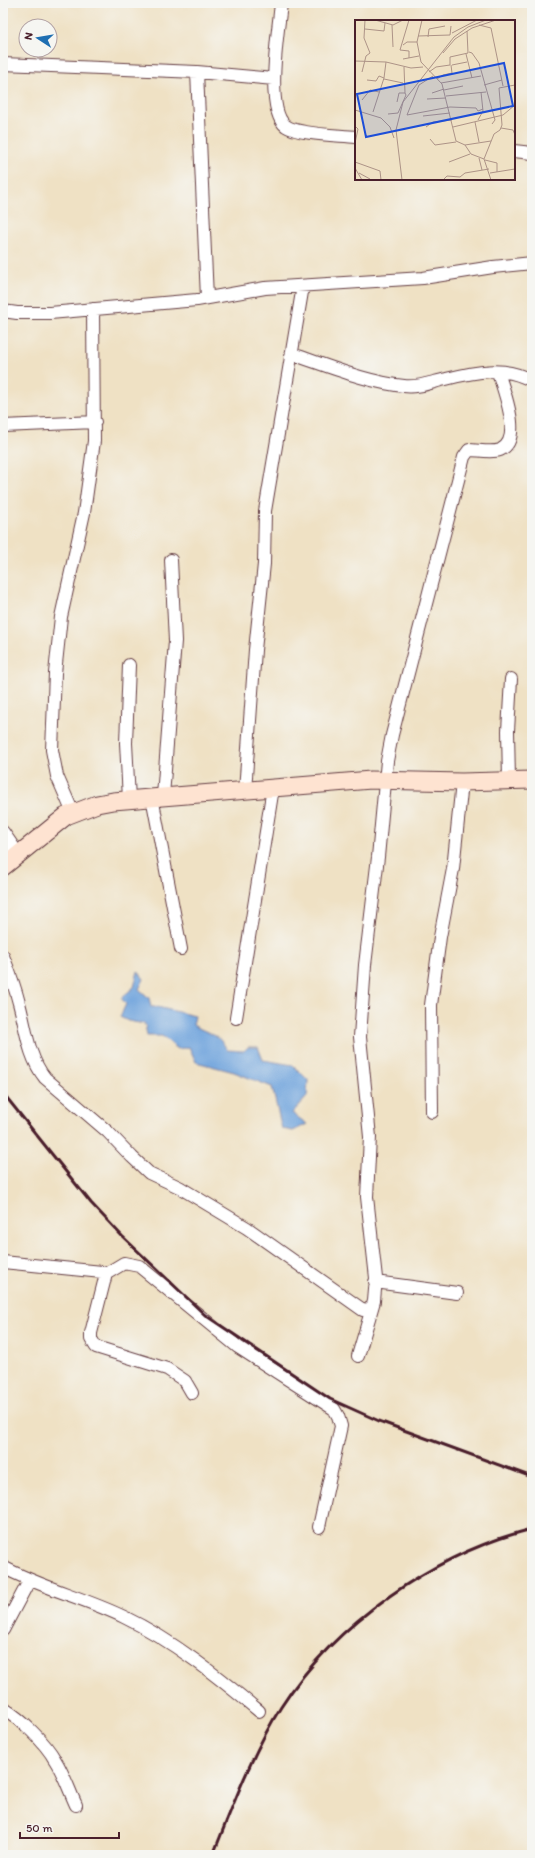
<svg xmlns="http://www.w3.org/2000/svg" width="535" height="1858" viewBox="0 0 535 1858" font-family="Itim,sans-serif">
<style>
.water{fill:#71a4dd;stroke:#5e6284}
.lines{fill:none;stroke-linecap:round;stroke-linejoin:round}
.street-casing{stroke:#633c42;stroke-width:14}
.secondary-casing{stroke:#633c42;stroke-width:19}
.street{stroke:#fff;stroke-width:12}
.secondary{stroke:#fee3d1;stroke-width:17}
.rail{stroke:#4a1f2b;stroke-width:3}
.inset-road{fill:none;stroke:#ad9387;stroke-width:1}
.view{fill:#1d4ed8;fill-opacity:0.15;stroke:#1d4ed8;stroke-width:2}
.inset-edge{fill:none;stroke:#4a1f2b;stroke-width:2}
</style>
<rect width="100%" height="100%" fill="#f6f6f2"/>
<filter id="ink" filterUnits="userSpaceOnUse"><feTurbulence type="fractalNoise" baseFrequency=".025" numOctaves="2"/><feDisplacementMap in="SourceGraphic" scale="8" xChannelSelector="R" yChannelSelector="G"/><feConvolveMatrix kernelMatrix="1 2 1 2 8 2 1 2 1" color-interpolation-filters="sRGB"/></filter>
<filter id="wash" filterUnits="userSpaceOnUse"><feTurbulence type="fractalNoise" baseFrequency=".012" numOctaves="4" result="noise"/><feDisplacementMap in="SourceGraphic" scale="16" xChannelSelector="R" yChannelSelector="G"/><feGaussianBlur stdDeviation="0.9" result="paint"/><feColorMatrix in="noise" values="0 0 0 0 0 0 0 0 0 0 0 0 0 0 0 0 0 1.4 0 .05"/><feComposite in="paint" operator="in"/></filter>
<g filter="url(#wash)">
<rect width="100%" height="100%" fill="#efe1c4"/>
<!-- water -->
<path class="water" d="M138 971 144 979 139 989 149 998 151 1007H157L195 1016 193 1025C208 1034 219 1033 227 1050L244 1051 248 1047H258L263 1060 293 1065 308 1080 307 1097 292 1113 307 1124 293 1131 282 1129 272 1087 234 1072 196 1062 189 1047 178 1049 162 1036H147L145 1024 128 1021 120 1017 126 1004 121 998 134 987Z"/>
</g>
<g filter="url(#ink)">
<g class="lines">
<!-- street casing -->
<g class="street-casing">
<path id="street" d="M281 3C279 28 264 110 286 126 299 135 339 135 356 137
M3 64 197 72 274 79
M197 72 207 298
M514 151 532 153
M3 311 17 313H50L197 300 265 288 423 278 493 267 532 263
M292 354C328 366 366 382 404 386 418 388 432 382 446 379 474 372 505 365 532 381
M3 426 95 422
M509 780 508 731 511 679
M245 791 255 650 264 564 265 511 303 286
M163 796 175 641 171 560
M152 797 181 949
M129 799 126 743 129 665
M73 813 57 776 52 750 55 673 61 617 84 513 94 441 93 309
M3 832 19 855
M3 956C9 971 15 987 19 1003 26 1028 28 1057 45 1078L108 1132 132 1157 149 1173 179 1187 247 1228 363 1310 372 1308 374 1301 376 1278 367 1197 370 1137 360 1037 365 965 378 857 387 761 392 735 464 457 469 450C478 450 492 453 500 450 524 440 503 389 498 372
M236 1018 273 788
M432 1112 431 1005 440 937 453 869 462 782
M3 1262 102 1272 105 1278 91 1333V1339L96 1347 167 1369 185 1381 192 1393
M104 1275 124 1263 139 1266 238 1347 334 1409 338 1416 341 1426 319 1527
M375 1282 457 1293
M358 1356 372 1308
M3 1567C42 1588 85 1598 124 1617 174 1641 217 1676 259 1711
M3 1630 29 1581
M3 1708C21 1719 45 1742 55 1760 64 1774 69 1790 76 1805"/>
</g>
<!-- secondary casing -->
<g class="secondary-casing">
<path id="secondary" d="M3 867 66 816 97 804 113 801 371 780 462 782 532 780"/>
</g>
<!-- street -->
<use href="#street" class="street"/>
<!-- secondary -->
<use href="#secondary" class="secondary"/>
<!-- rail -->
<path class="rail" d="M3 1093 91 1203 122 1236 205 1315 330 1399 379 1421 532 1477
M213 1855C233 1805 252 1753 281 1707 335 1623 435 1553 532 1529"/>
</g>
</g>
<!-- overview -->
<g transform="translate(355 20)">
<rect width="160" height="160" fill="#efe1c4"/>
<path class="inset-road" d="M20 0 38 5 48 0M54 0 45 30 54 31V38M67 0 62 22 66 42 87 64 101 121 110 125 116 134 129 139 136 160M37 5 38 27M124 5 136 8 148 66M10 9 29 11 30 3M97 13 122 0M63 16 95 15 96 6M73 17 74 9 90 6M48 25 52 22H62M114 32 117 33 124 43 140 100 137 104M88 33 100 19 117 8 141 0M111 34 117 58M48 39 64 36M0 41 31 42 56 48 68 47M97 45 112 42M7 52 11 36 15 33 9 18 10 0M74 52 81 47 95 45V37L113 33 112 11M78 56 64 65 52 95 95 87 121 88 123 91 128 89M29 59 48 63M82 59 88 55 97 53 96 45M12 60 21 61 24 56 29 58M86 63 126 56M129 65 147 60M89 70 108 66M77 73 89 69M91 76 131 72M72 79 91 78M7 80 15 70 24 72M42 82 44 73H50L49 47M0 90 26 98 35 107 39 118M18 92 29 58 31 42M33 94 43 93 51 75 50 73M68 96 95 93M123 100 128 91 126 72M120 102 124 122M0 106 3 109 0 123M71 107 78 102 97 100M98 107 148 95 160 85M146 108 158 110 160 115M75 119 80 125 101 122M110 125 136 121M124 138 127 150M129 139 139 114 145 110 147 105 144 68 160 65M130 140 142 143V152M0 142 25 151 26 160M94 142 115 134M0 148 7 160M4 153 15 159M135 153 160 149M47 160 41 110 48 82 99 17 113 7 131 0M88 160 92 156 105 157 110 153 134 149"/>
<path class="view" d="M149 43 158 86 11 117 2 74Z"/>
<rect width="160" height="160" class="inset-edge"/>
</g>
<!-- margin -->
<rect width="535" height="1858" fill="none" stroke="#f6f6f2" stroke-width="16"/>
<!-- north arrow -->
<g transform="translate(38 38) rotate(282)"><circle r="19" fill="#f6f6f2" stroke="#b1a0a2"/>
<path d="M0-3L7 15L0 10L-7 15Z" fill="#1f6fb2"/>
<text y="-6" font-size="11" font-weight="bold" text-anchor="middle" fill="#4a1f2b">N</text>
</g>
<!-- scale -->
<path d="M20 1832v6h99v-6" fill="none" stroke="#4a1f2b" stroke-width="2"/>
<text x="26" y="1832" font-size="12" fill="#4a1f2b" stroke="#f6f6f2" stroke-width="3" paint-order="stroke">50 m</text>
</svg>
